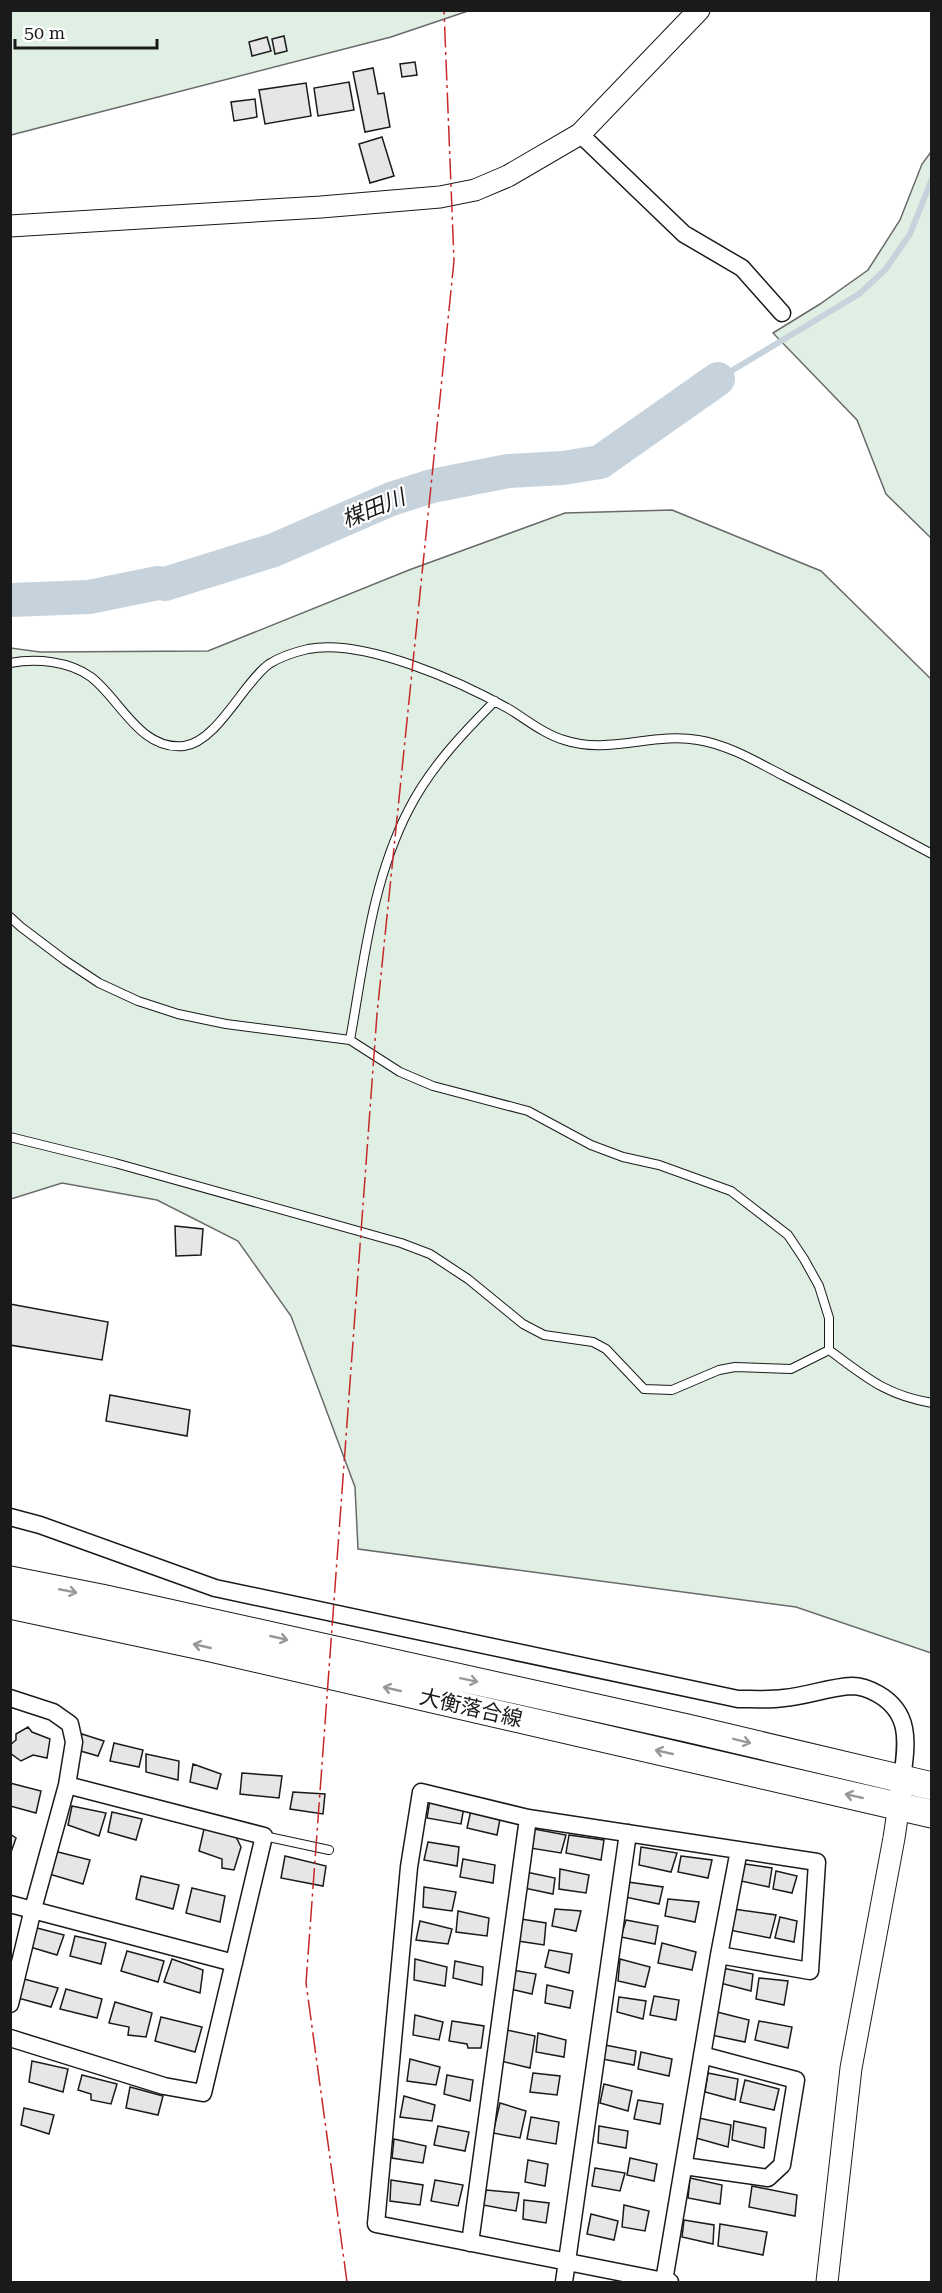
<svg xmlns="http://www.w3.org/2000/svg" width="942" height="2293" viewBox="0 0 942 2293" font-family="'Roboto Serif','Noto Sans JP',serif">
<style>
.green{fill:#e0efe3;stroke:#6a6a6a;stroke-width:1.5}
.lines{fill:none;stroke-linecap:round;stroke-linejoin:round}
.stream{stroke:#c6d2dc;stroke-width:6}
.river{stroke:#c6d2dc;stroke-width:34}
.building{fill:#e6e6e6;stroke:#1a1a1a;stroke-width:1.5}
.service-casing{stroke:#1a1a1a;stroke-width:10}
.minor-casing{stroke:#1a1a1a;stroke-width:19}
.tertiary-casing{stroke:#1a1a1a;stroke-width:23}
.primary-casing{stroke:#1a1a1a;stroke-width:29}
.service{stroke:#fff;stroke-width:8}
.minor{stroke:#fff;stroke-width:16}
.tertiary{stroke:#fff;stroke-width:21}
.primary{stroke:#fff;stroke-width:27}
.power{stroke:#c62828;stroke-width:1.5;stroke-dasharray:21 4.5 3 4.5;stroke-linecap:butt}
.oneway{stroke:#989898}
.labels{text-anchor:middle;stroke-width:4.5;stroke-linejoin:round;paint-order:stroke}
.street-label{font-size:21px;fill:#1a1a1a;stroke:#fff}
.water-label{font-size:22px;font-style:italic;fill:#1a1a1a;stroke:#fff}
</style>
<rect width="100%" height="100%" fill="#fff"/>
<!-- green -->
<path class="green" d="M10 11H468L391 37 11 135Z
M931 152V538L886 494 857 420 773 333 820 304 868 270 900 220 922 164Z
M672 510 821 571 931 679V1653L796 1607 358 1549 355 1487 291 1316 238 1241 157 1200 62 1183 11 1199V648L40 652 208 651 409 570 565 513Z"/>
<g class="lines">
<!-- stream -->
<path class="stream" d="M718 379 859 294 885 270 910 234 932 179"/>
<!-- river -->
<path class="river" d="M10 600 89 597 158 583 165 584 274 550 391 499 432 486 508 471 563 468 600 462 718 379"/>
</g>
<!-- building -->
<path class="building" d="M284 36 287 51 275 54 272 39Z
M267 37 271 51 252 56 249 42Z
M415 62 417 75 402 77 400 64Z
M373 68 378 94 384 93 390 127 365 132 353 72Z
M349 82 354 110 318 116 314 88Z
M306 83 311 116 265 124 259 90Z
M255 99 257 117 234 121 231 102Z
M382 137 394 176 370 183 359 144Z
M175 1226 203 1229 201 1255 176 1256Z
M10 1304 108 1322 102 1360 10 1345Z
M110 1395 190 1410 187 1436 106 1421Z
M28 1727 32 1732 50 1739 47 1758 33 1755 21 1761 10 1753V1745L16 1740V1734Z
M82 1734 104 1741 98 1756 77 1750Z
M114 1743 143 1750 139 1767 110 1761Z
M146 1754 179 1761 178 1780 146 1772Z
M193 1764 221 1774 217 1789 190 1782Z
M242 1773 282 1776 279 1798 240 1794Z
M10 1783 41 1791 36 1813 10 1806Z
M293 1792 325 1794 323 1814 290 1809Z
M430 1800 464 1807 461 1824 427 1818Z
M72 1806 106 1813 99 1836 68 1825Z
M471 1810 500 1819 497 1835 467 1828Z
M112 1812 142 1819 136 1840 108 1832Z
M204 1829 236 1837 241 1847 234 1870 222 1868V1859L199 1851Z
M534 1829 566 1835 561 1853 530 1848Z
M10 1834 16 1838 10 1855Z
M569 1835 604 1840 601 1860 566 1853Z
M428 1842 459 1847 457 1866 424 1860Z
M641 1847 677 1853 671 1872 639 1865Z
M54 1851 90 1860 83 1884 49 1874Z
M285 1856 326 1866 323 1886 281 1878Z
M681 1856 712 1860 708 1878 678 1872Z
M463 1859 495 1865 493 1883 460 1877Z
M745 1864 772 1868 769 1887 741 1881Z
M560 1869 589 1875 586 1893 559 1889Z
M776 1871 797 1876 792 1893 773 1889Z
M526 1872 555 1878 553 1894 524 1888Z
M141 1876 179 1885 173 1909 136 1899Z
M628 1882 663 1887 659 1904 625 1897Z
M424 1887 456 1892 452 1911 423 1907Z
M192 1888 225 1896 220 1922 186 1913Z
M668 1899 699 1902 695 1922 665 1916Z
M555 1909 581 1911 576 1931 552 1926Z
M733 1909 776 1915 770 1938 729 1930Z
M458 1911 489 1918 487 1936 456 1932Z
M780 1917 797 1921 794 1942 775 1938Z
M521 1919 546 1923 544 1945 518 1941Z
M626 1920 658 1926 655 1944 621 1937Z
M420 1921 452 1929 448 1944 416 1940Z
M37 1928 64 1935 57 1955 30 1947Z
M75 1936 106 1943 101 1964 70 1956Z
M662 1943 696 1952 692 1970 658 1963Z
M549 1950 572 1954 569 1973 545 1967Z
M127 1951 164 1961 158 1982 121 1971Z
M172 1959 203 1970 200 1993 164 1982Z
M415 1959 447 1967 445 1986 414 1980Z
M620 1959 650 1967 645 1987 618 1981Z
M455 1961 483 1967 482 1985 453 1978Z
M722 1968 753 1974 751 1991 720 1983Z
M512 1970 536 1974 532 1994 510 1989Z
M759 1978 788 1981 784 2005 756 1999Z
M24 1979 58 1988 51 2007 18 1998Z
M547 1985 573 1991 570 2008 545 2003Z
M66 1989 102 1999 97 2018 60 2009Z
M654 1996 679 2000 676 2020 650 2015Z
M619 1997 646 2001 643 2019 617 2012Z
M115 2002 152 2013 146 2037 128 2035 129 2027 109 2023Z
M717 2012 749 2020 745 2042 711 2035Z
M415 2015 443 2022 439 2040 413 2035Z
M161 2017 202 2027 195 2052 155 2041Z
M452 2021 484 2026 481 2048H468L467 2044 449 2041Z
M759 2021 792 2027 788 2048 755 2040Z
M507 2030 535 2036 530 2068 501 2061Z
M538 2033 566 2040 564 2057 536 2052Z
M605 2045 636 2051 634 2065 602 2059Z
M641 2052 672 2059 669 2076 638 2069Z
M410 2059 440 2067 436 2085 407 2081Z
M32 2061 68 2069 63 2092 29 2082Z
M533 2073 560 2076 557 2095 530 2092Z
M708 2073 738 2079 735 2100 705 2092Z
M82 2075 117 2084 111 2104 91 2100V2094L78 2090Z
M447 2075 473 2080 470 2101 444 2094Z
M745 2080 779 2089 774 2110 740 2102Z
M604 2084 632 2091 628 2111 600 2103Z
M130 2087 163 2096 158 2115 126 2108Z
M404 2096 435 2105 432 2121 400 2117Z
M638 2100 663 2104 660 2124 634 2119Z
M500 2103 526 2111 520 2138 493 2133Z
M24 2108 54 2115 49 2134 21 2125Z
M531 2117 559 2122 556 2144 527 2139Z
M699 2118 731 2125 728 2147 696 2138Z
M734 2121 766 2128 764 2148 732 2140Z
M438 2126 469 2132 465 2151 434 2145Z
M599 2126 628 2131 626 2148 598 2143Z
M394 2139 426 2146 423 2163 392 2158Z
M630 2158 657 2164 654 2181 627 2175Z
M528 2160 548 2164 545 2186 525 2182Z
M595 2168 625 2173 620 2191 592 2186Z
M690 2178 722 2185 720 2204 688 2198Z
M391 2180 423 2185 420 2205 390 2201Z
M435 2180 463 2185 458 2206 431 2201Z
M752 2186 797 2195 795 2216 749 2207Z
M486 2190 519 2193 516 2211 483 2205Z
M524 2200 549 2203 546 2223 523 2219Z
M624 2205 649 2211 645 2231 622 2227Z
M591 2214 618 2221 614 2240 587 2234Z
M684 2220 714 2225 713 2244 682 2237Z
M720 2224 767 2232 763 2255 718 2246Z"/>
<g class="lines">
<!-- service casing -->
<g class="service-casing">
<path id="service" d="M10 663C36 658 69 661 91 677 120 699 140 751 184 746 217 742 243 683 269 664 280 657 295 652 308 649 364 638 461 682 509 709 527 720 544 734 564 740 608 755 653 732 698 740 729 745 757 762 784 776 834 801 883 828 932 854
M10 917 21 927 66 961 99 983 138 1001 178 1014 226 1024 350 1040 400 1072 433 1086 528 1111 591 1145 623 1157 659 1165 731 1191 788 1235 804 1259 819 1286 829 1318V1350
M350 1040C364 962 372 880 409 809 430 768 462 734 495 701
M10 1137 115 1163 401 1243 430 1254 468 1279 523 1324 544 1335 593 1342 606 1349 644 1389 672 1390 719 1370 735 1367 791 1369 829 1350
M829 1350C866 1377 885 1395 932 1403
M264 1836 329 1850"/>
</g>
<!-- minor casing -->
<g class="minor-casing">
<path id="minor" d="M580 134 684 234 742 268 782 313
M10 1517 40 1525 215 1588 738 1699C753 1699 769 1700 784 1698 807 1696 829 1687 852 1686 861 1686 871 1690 878 1694 913 1714 906 1746 902 1780
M10 1698 53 1712 70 1724 74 1742 67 1785 33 1909 10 2004
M10 1904 234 1963
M719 1955 739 1850
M10 2038 164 2086 203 2093 264 1836 67 1785
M684 2166 768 2178 782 2165 796 2080 702 2055
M470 2243 528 1818
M564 2282 628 1833
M664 2282V2281C683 2173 701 2064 719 1955L810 1971 817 1862 528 1818 421 1792 409 1867 376 2224 664 2281 670 2282"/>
</g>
<!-- tertiary casing -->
<g class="tertiary-casing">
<path id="tertiary" d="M10 226 321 207 440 197 475 190 508 176 580 134 699 10
M827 2282 851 2068 894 1838 901 1791"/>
</g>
<!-- primary casing -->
<g class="primary-casing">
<path id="primary" d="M10 1580 101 1598 687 1728 932 1786
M10 1605 211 1648 932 1814"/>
</g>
<!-- service -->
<use href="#service" class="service"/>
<!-- minor -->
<use href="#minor" class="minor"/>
<!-- tertiary -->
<use href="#tertiary" class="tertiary"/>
<!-- primary -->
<use href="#primary" class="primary"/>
<!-- power -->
<path class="power" d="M347 2282 306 1983 377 1014 454 261 444 10"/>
</g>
<!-- one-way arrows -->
<defs><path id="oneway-shaft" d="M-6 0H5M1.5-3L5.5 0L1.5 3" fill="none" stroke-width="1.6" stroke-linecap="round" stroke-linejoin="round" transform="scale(1.5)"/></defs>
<g class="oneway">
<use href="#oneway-shaft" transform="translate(68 1591) rotate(11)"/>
<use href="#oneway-shaft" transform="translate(279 1638) rotate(13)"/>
<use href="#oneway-shaft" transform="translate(202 1646) rotate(-167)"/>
<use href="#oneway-shaft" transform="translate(469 1680) rotate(12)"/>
<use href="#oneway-shaft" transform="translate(392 1689) rotate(-167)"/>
<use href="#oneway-shaft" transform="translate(742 1741) rotate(14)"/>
<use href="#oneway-shaft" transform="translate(664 1752) rotate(-167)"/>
<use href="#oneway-shaft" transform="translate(854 1796) rotate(-167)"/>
</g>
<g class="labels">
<!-- street labels -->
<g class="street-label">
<text transform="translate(471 1708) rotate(13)" y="7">大衡落合線</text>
</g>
<!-- water labels -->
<g class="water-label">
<text transform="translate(373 508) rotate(-22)" y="8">楳田川</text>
</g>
</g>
<!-- border -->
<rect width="942" height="2293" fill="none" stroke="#1a1a1a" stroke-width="24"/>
<!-- scale -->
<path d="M15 39v9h142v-9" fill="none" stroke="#1a1a1a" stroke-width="3"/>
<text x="24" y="39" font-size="18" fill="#1a1a1a" stroke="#ffffff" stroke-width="4.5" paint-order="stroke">50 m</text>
</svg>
